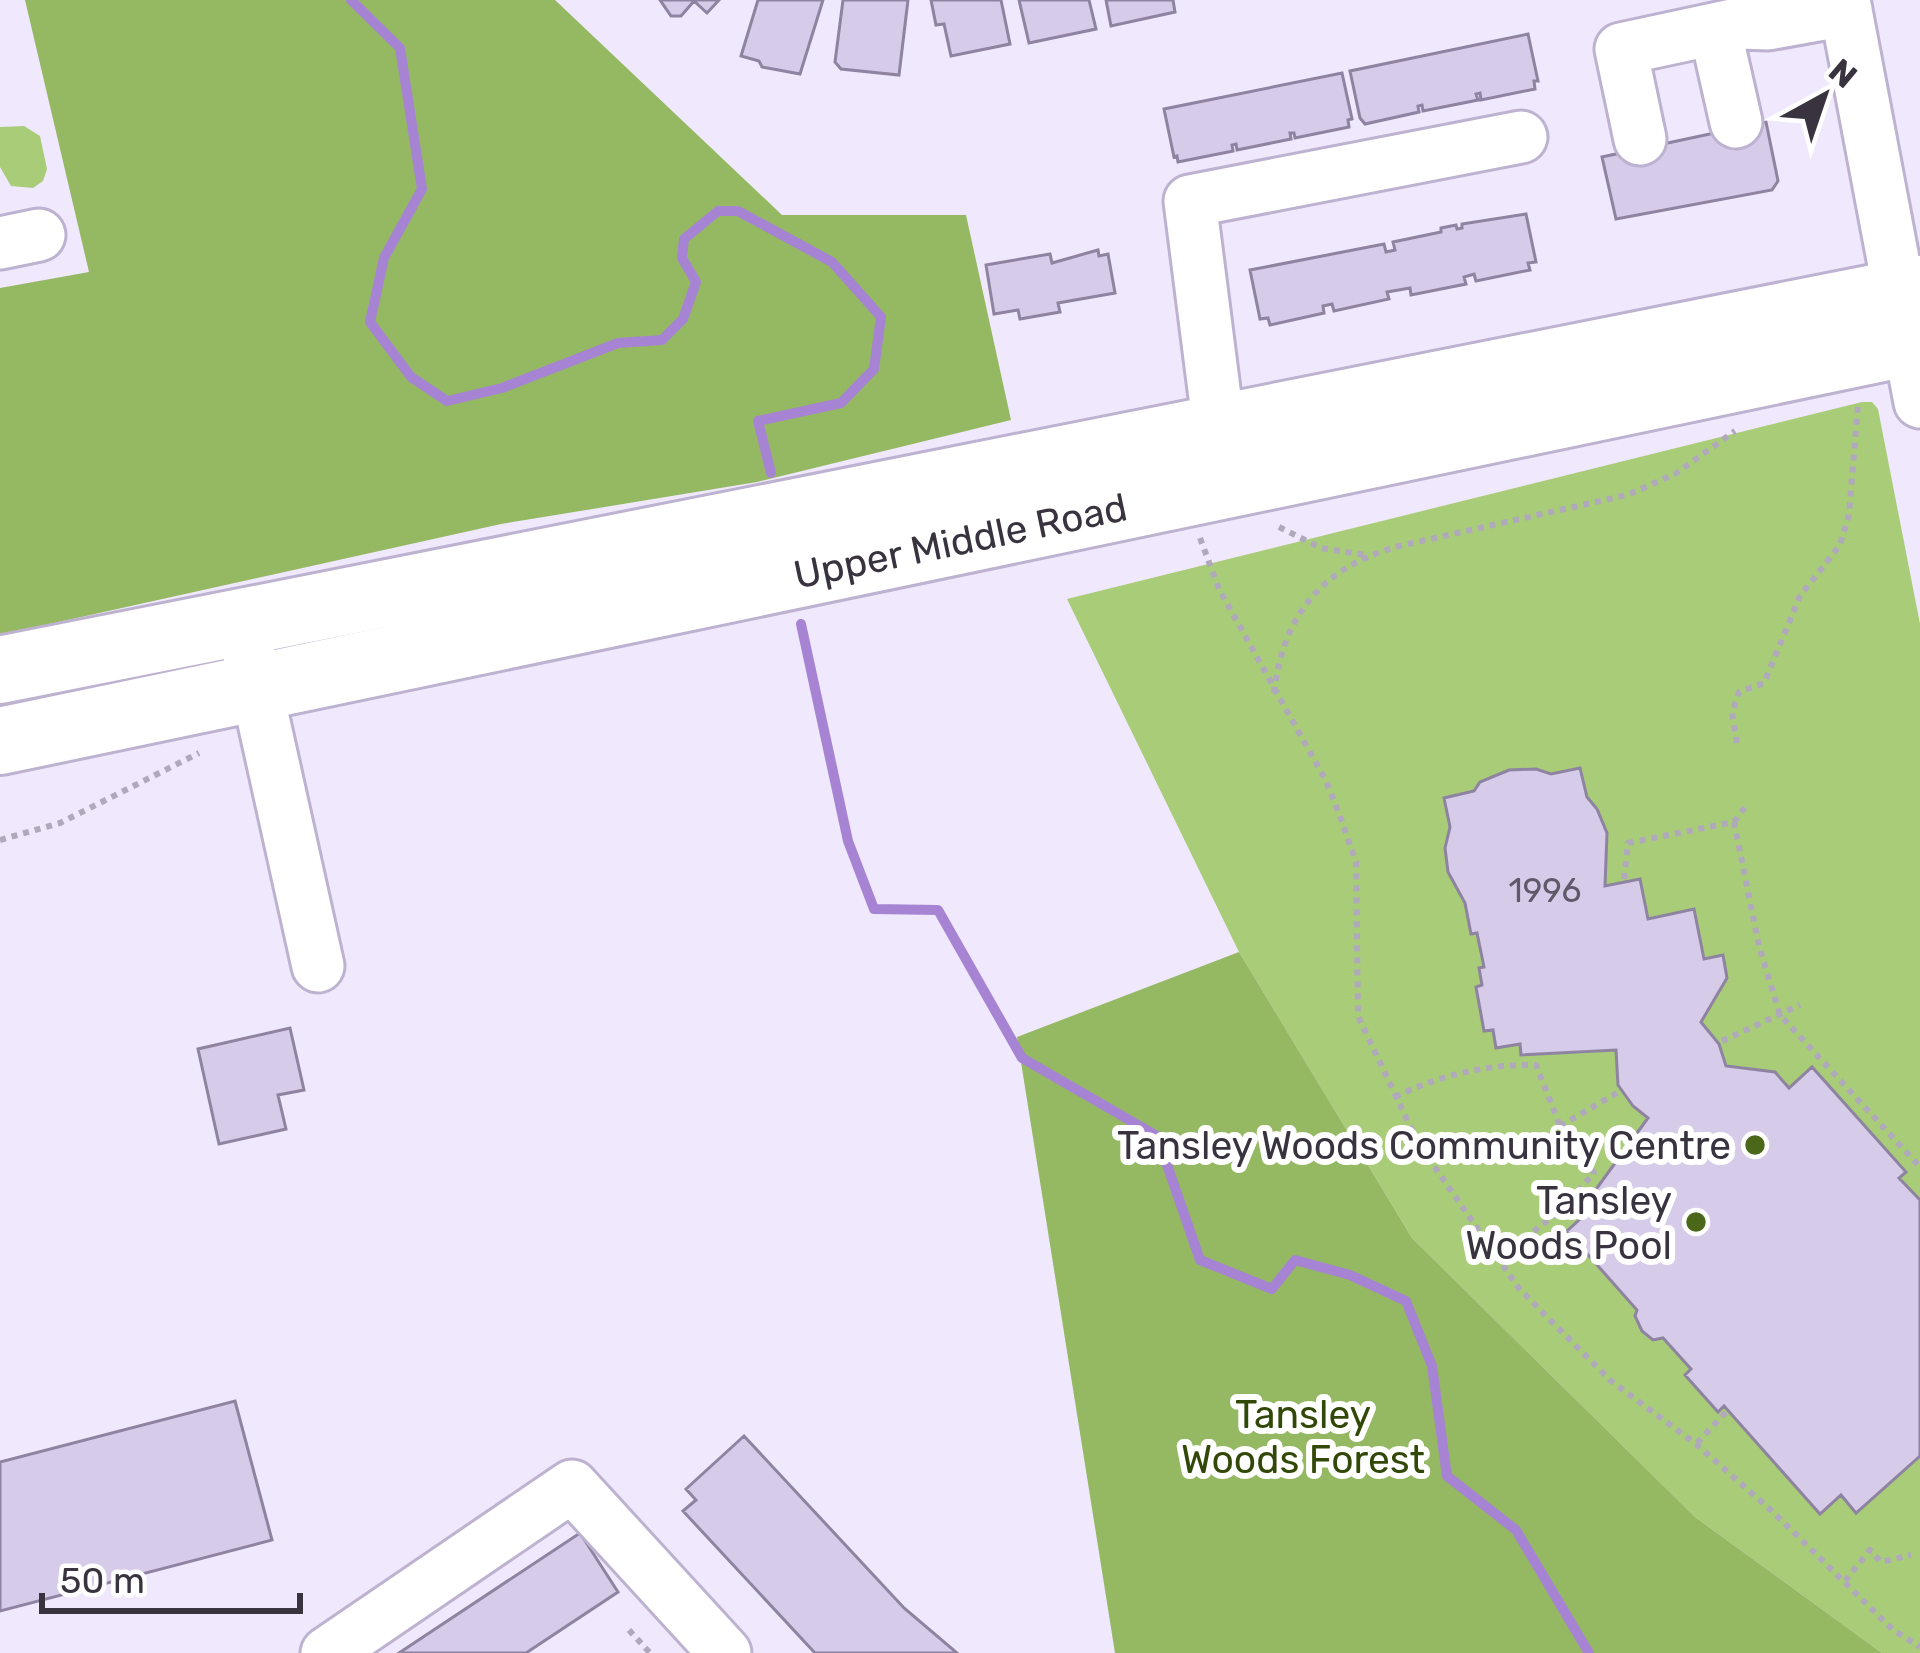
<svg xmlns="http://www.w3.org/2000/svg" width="1920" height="1653" viewBox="0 0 1920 1653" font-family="Rubik,sans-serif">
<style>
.green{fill:#a9cc78}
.forest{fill:#95b863}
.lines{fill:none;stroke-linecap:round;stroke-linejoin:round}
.stream{stroke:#a684d3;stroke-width:10}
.building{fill:#d7cbea;stroke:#8e83a0;stroke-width:3}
.minor-casing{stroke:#beb2d1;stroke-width:57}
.major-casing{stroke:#beb2d1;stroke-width:72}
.path{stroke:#b0a9bb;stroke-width:6;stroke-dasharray:6 6;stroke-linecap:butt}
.minor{stroke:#fff;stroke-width:51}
.major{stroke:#fff;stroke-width:66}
.poi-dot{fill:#4b671a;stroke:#fff;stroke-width:4.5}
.labels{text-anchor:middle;stroke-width:12;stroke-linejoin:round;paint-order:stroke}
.number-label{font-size:33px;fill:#60596a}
.street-label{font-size:39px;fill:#38333f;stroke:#fff}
.poi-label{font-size:39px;fill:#38333f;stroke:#fff;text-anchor:end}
.park-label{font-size:39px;fill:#324808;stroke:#fff}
</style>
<rect width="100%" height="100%" fill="#f0e8fc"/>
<!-- green -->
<path class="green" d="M24 126 40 136 47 169 43 181 33 188 11 186 0 167V127Z
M1862 402H1872L1878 409 1920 624V1653H1882L1695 1517 1412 1238 1239 952 1067 599Z"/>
<!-- forest -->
<path class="forest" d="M25 0H555L782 215H966L1011 420 757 482 501 524 0 635V288L89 272Z
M1239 952 1412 1238 1695 1517 1882 1653H1115L1017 1037Z"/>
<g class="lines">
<!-- stream -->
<path class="stream" d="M351 0 400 48 422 189 384 258 370 322 411 377 447 401 502 388 618 343 662 340 683 319 696 282 682 258 684 239 718 211H738L832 262 881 317 874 369 841 403 758 421 771 473
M801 624 848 841 874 909 938 910 1022 1058 1157 1136 1200 1260 1272 1289 1295 1260 1350 1275 1406 1301 1432 1366 1447 1476 1516 1530 1589 1653"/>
</g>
<!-- building -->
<path class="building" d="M660 0H719L707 13 694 1 681 16H671Z
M758 0H823L800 74 762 67 759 61 741 56Z
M843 0H908L899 75 841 69 835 62Z
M931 0H1001L1010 44 951 56 944 24 936 25Z
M1019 0H1089L1096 29 1029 43Z
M1106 0H1173L1175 12 1111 26Z
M1528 34 1538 81H1534L1535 89 1481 100 1480 93 1476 94 1478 100 1423 111 1422 105 1418 106 1419 112 1365 124 1360 118 1350 71Z
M1342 73 1352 119 1348 120 1349 127 1295 138 1294 133H1290L1291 139 1237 150 1236 144 1232 145 1233 151 1178 162 1177 156 1174 157 1164 109Z
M1766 122 1778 181 1772 190 1616 219 1602 157Z
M1526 214 1536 262 1528 263 1530 270 1476 281 1474 274 1464 277 1466 284 1411 295 1410 288 1387 292 1389 299 1334 311 1332 304 1323 306 1324 313 1270 325 1268 318 1260 319 1250 270 1384 244 1386 252 1395 250 1393 242 1441 232V228L1456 225 1457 229 1462 228V224Z
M1098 250 1099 256 1108 254 1115 293 1058 303 1060 312 1020 319 1018 310 994 314 986 265 1050 254 1052 263Z
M1580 768 1587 797 1597 809 1607 833 1605 886 1640 879 1648 919 1694 909 1704 959 1723 955 1727 978 1701 1022 1719 1044 1726 1066 1775 1072 1789 1088 1812 1067 1906 1172 1899 1178 1920 1200V1456L1856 1513 1841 1495 1820 1514 1724 1406 1718 1412 1685 1375 1691 1369 1663 1338 1653 1340 1642 1331 1635 1316 1637 1310 1567 1231 1601 1200 1594 1192 1648 1118 1633 1106 1618 1085 1616 1050 1521 1055 1520 1044 1496 1048 1493 1030 1484 1031 1476 987 1482 985 1479 968 1484 967 1477 933 1471 934 1465 903 1448 872 1445 848 1450 827 1444 798 1474 791 1480 782 1509 770 1536 769 1551 774Z
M290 1028 304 1090 278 1095 286 1129 219 1144 198 1049Z
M235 1401 272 1540 0 1611V1462Z
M744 1436 904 1608 957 1653H815L683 1511 696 1500 686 1489Z
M580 1533 618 1592 526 1653H399Z"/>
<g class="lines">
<!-- minor casing -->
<g class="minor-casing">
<path id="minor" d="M1844 0 1920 402
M1715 29 1736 122
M1640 139 1621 49 1742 23 1768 24 1846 10
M0 243 39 235
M1223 460 1190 201 1521 137
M248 650 318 966
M327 1653 572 1486 725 1653"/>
</g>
<!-- major casing -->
<g class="major-casing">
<g id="major">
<path d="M0 670 1920 289"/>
<path id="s1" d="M0 741 1920 340"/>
</g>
</g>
<!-- path -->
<path class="path" d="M1279 527 1321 548 1365 555
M1200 538 1219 589 1326 781 1341 819 1356 862 1358 1016 1418 1143 1518 1287 1545 1315 1611 1381 1696 1444 1772 1511 1892 1629 1920 1647
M1274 693C1283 614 1323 567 1399 546L1627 495 1675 474 1735 431
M1737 743 1732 713 1739 692 1764 683 1800 596 1840 545 1849 515 1858 404
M1734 822 1748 803
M0 840 60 823 199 753
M1624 879 1628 843 1734 822 1759 946 1780 1015 1920 1167
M1722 1041 1800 1005
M1395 1097C1440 1075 1487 1064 1536 1065L1560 1126 1594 1173 1560 1211 1499 1258
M1560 1126 1617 1093
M1697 1443 1727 1411
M1845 1581 1870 1550 1881 1562 1911 1555
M629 1630 650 1653"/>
<!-- minor -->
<use href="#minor" class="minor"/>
<!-- major -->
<use href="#major" class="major"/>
</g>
<!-- markers -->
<g class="poi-dot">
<circle cx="1755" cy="1145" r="12"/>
<circle cx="1696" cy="1222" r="12"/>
</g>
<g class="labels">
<!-- number labels -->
<g class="number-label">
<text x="1545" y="902">1996</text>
</g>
<!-- street labels -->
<g class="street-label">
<text dy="14" stroke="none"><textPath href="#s1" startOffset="981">Upper Middle Road</textPath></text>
</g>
<!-- poi labels -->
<g class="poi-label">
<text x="1731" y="1159">Tansley Woods Community Centre</text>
<text x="1672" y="1214">Tansley<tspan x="1672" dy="45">Woods Pool</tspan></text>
</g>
<!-- park labels -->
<g class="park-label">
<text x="1303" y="1428">Tansley<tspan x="1303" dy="45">Woods Forest</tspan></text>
</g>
</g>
<!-- north arrow -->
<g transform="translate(1824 96) rotate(40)" stroke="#ffffff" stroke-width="9" paint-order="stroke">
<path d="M0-9L21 45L0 30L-21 45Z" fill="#38333f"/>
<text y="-18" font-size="33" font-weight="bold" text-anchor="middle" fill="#38333f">N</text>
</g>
<!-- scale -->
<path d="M42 1593v18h258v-18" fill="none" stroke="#38333f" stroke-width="6"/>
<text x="60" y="1593" font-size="36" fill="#38333f" stroke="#ffffff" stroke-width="9" paint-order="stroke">50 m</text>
</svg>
